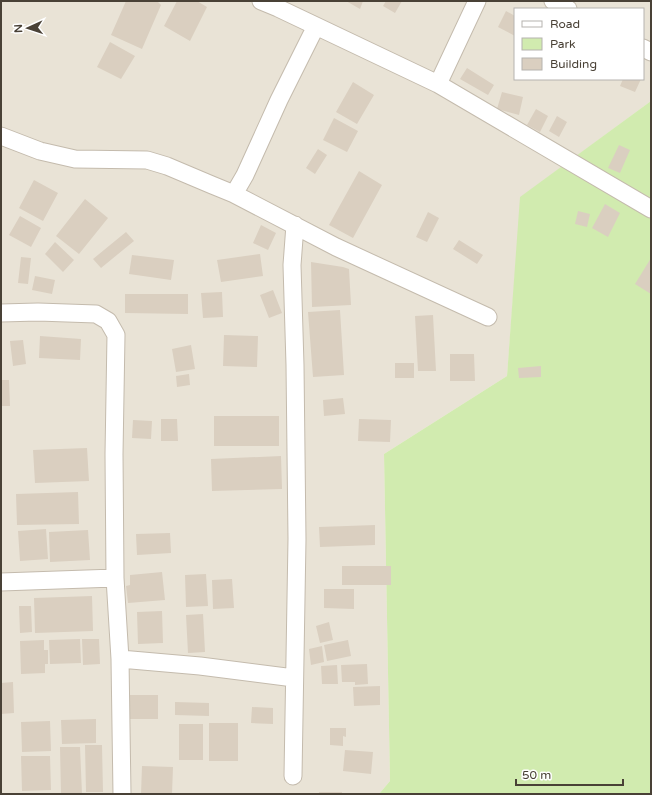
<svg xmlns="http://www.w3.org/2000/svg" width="652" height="795" viewBox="0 0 652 795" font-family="'Varela Round',sans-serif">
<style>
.residential{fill:#e9e3d6;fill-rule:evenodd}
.green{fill:#d1ebaf}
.building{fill:#dacfc0}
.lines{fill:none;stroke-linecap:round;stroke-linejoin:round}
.minor-casing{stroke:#c4bbad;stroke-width:19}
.minor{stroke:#fff;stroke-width:17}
</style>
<rect width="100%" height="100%" fill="#f5f1e8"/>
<!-- residential -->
<path class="residential" d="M1 1H651V101L521 197 507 376 384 454 390 781 379 794H1ZM515 9H643V79H515Z"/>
<!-- green -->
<path class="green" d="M651 101V794H379L390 781 384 454 507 376 520 197Z"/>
<!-- building -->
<path class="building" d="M126 1H157L161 5 142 49 111 35Z
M177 1H197L207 7 190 41 164 26Z
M346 1H363L360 9Z
M386 1H402L395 13 383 6Z
M506 11 515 16V36L498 27Z
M110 42 135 56 121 79 97 67Z
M467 68 494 85 488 95 460 79Z
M623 79H641L635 92 620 86Z
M353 82 374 95 357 124 336 112Z
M502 92 523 97 519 115 497 109Z
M536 109 548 116 540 132 527 125Z
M557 116 567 122 559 137 549 131Z
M334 118 358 131 347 152 323 140Z
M619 145 630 150 620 173 608 168Z
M318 149 327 155 315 174 306 168Z
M359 171 382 185 353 238 329 225Z
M34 180 58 193 43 221 19 208Z
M85 199 108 218 79 254 56 236Z
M605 204 620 213 608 237 592 228Z
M578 211 590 214 587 227 575 224Z
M428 212 439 218 427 242 416 237Z
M20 216 41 228 31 247 9 235Z
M261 225 276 233 268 250 253 243Z
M126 232 134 241 101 268 93 259Z
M459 240 483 255 477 264 453 249Z
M55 242 74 260 63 272 45 254Z
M260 254 263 276 221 282 217 260Z
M132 255 174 260 171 280 129 274Z
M21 257 31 258 28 284 18 283Z
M651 258V294L635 284Z
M311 262 343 267 349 269 351 305 312 307Z
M35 276 55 280 52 294 32 290Z
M273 290 282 313 269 318 260 295Z
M222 292 223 317 203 318 201 293Z
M125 294H188V314L125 313Z
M340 310 344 375 313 377 308 312Z
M433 315 436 371H418L415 316Z
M224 335 258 336 257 367 223 366Z
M40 336 81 339 80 360 39 358Z
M23 340 26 364 13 366 10 341Z
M191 345 195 369 176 372 172 349Z
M450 354H474L475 381H450Z
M395 363H414V378H395Z
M541 366V377L519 378 518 368Z
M189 374 190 385 177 387 176 376Z
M1 380H9L10 406H1Z
M343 398 345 414 324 416 323 400Z
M214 416H279V446H214Z
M161 419H177L178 441H161Z
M359 419 391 420 390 442 358 441Z
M133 420 152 421 151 439 132 438Z
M87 448 89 481 35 483 33 450Z
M281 456 282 489 212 491 211 459Z
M78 492 79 524 17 525 16 494Z
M375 525V545L320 547 319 527Z
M46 529 48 559 20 561 18 531Z
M88 530 90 560 50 562 49 532Z
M170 533 171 553 137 555 136 534Z
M342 566H391V585H342Z
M162 572 165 600 128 603 126 586 130 585V575Z
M206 574 208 606 186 607 185 575Z
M232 579 234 608 213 609 212 580Z
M324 589H354V609L324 608Z
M92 596 93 631 35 633 34 598Z
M19 606H31L32 632 20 633Z
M162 611 163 643 138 644 137 612Z
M203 614 205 652 188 653 186 615Z
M329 622 333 640 320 643 316 626Z
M80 639 81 663 50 664 49 640Z
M82 639H99L100 664 83 665Z
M44 640V650H48V664H45V673L21 674 20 641Z
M348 640 351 656 327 661 324 645Z
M322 646 324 662 311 665 309 649Z
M367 664 368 684 355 685V682H342L341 665Z
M337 665 338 684H322L321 666Z
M13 682 14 713 1 714V683Z
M380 686V705L354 706 353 687Z
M130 695H158V719H130Z
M175 702 209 703V716L175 715Z
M252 707 273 708V724L251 723Z
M96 719V743L62 744 61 720Z
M50 721 51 751 22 752 21 722Z
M209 723H238V761H209Z
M179 724H203V760H179Z
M330 728H346V737L343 736V746L330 745Z
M85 745H102L103 792H86Z
M60 747H80L82 794H61Z
M345 750 373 752 371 774 343 771Z
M21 756H50L51 790 22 791Z
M142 766 173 767 172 794H141Z
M319 792H342V794H319Z"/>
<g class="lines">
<!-- minor casing -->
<g class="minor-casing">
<path id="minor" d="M261 1 278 8 438 84 651 209
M553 1 568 9
M643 48 651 52
M438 84 477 1
M1 136 40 151 75 159 147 160 167 166 212 185 234 194 336 247 488 317
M234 194 245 175 279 100 316 26
M1 313 38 312 96 314 108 321 116 335 114 454 115 578 120 659 122 794
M1 582 115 578
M120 659 200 666 294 678
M293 776 297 539 295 365 292 265 295 225"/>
</g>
<!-- minor -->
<use href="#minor" class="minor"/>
</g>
<!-- border -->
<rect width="652" height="795" fill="none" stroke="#494136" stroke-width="4"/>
<!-- legend -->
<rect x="514" y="8" width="130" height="72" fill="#ffffff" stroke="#b6b3af"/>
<rect x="522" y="21" width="20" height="6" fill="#ffffff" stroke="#b6b3af"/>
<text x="550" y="28" font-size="12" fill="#494136">Road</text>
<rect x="522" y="38" width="20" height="12" fill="#d1ebaf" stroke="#b6b3af"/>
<text x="550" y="48" font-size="12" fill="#494136">Park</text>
<rect x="522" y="58" width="20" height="12" fill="#dacfc0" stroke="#b6b3af"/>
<text x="550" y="68" font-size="12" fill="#494136">Building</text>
<!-- north arrow -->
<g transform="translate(28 28) rotate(267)" stroke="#ffffff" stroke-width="3" paint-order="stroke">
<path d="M0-3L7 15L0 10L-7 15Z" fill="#494136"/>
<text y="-6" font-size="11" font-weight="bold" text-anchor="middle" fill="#494136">N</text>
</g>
<!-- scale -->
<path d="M516 779v6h107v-6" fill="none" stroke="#494136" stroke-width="2"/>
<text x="522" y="779" font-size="12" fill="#494136" stroke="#ffffff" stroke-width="3" paint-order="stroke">50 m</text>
</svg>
